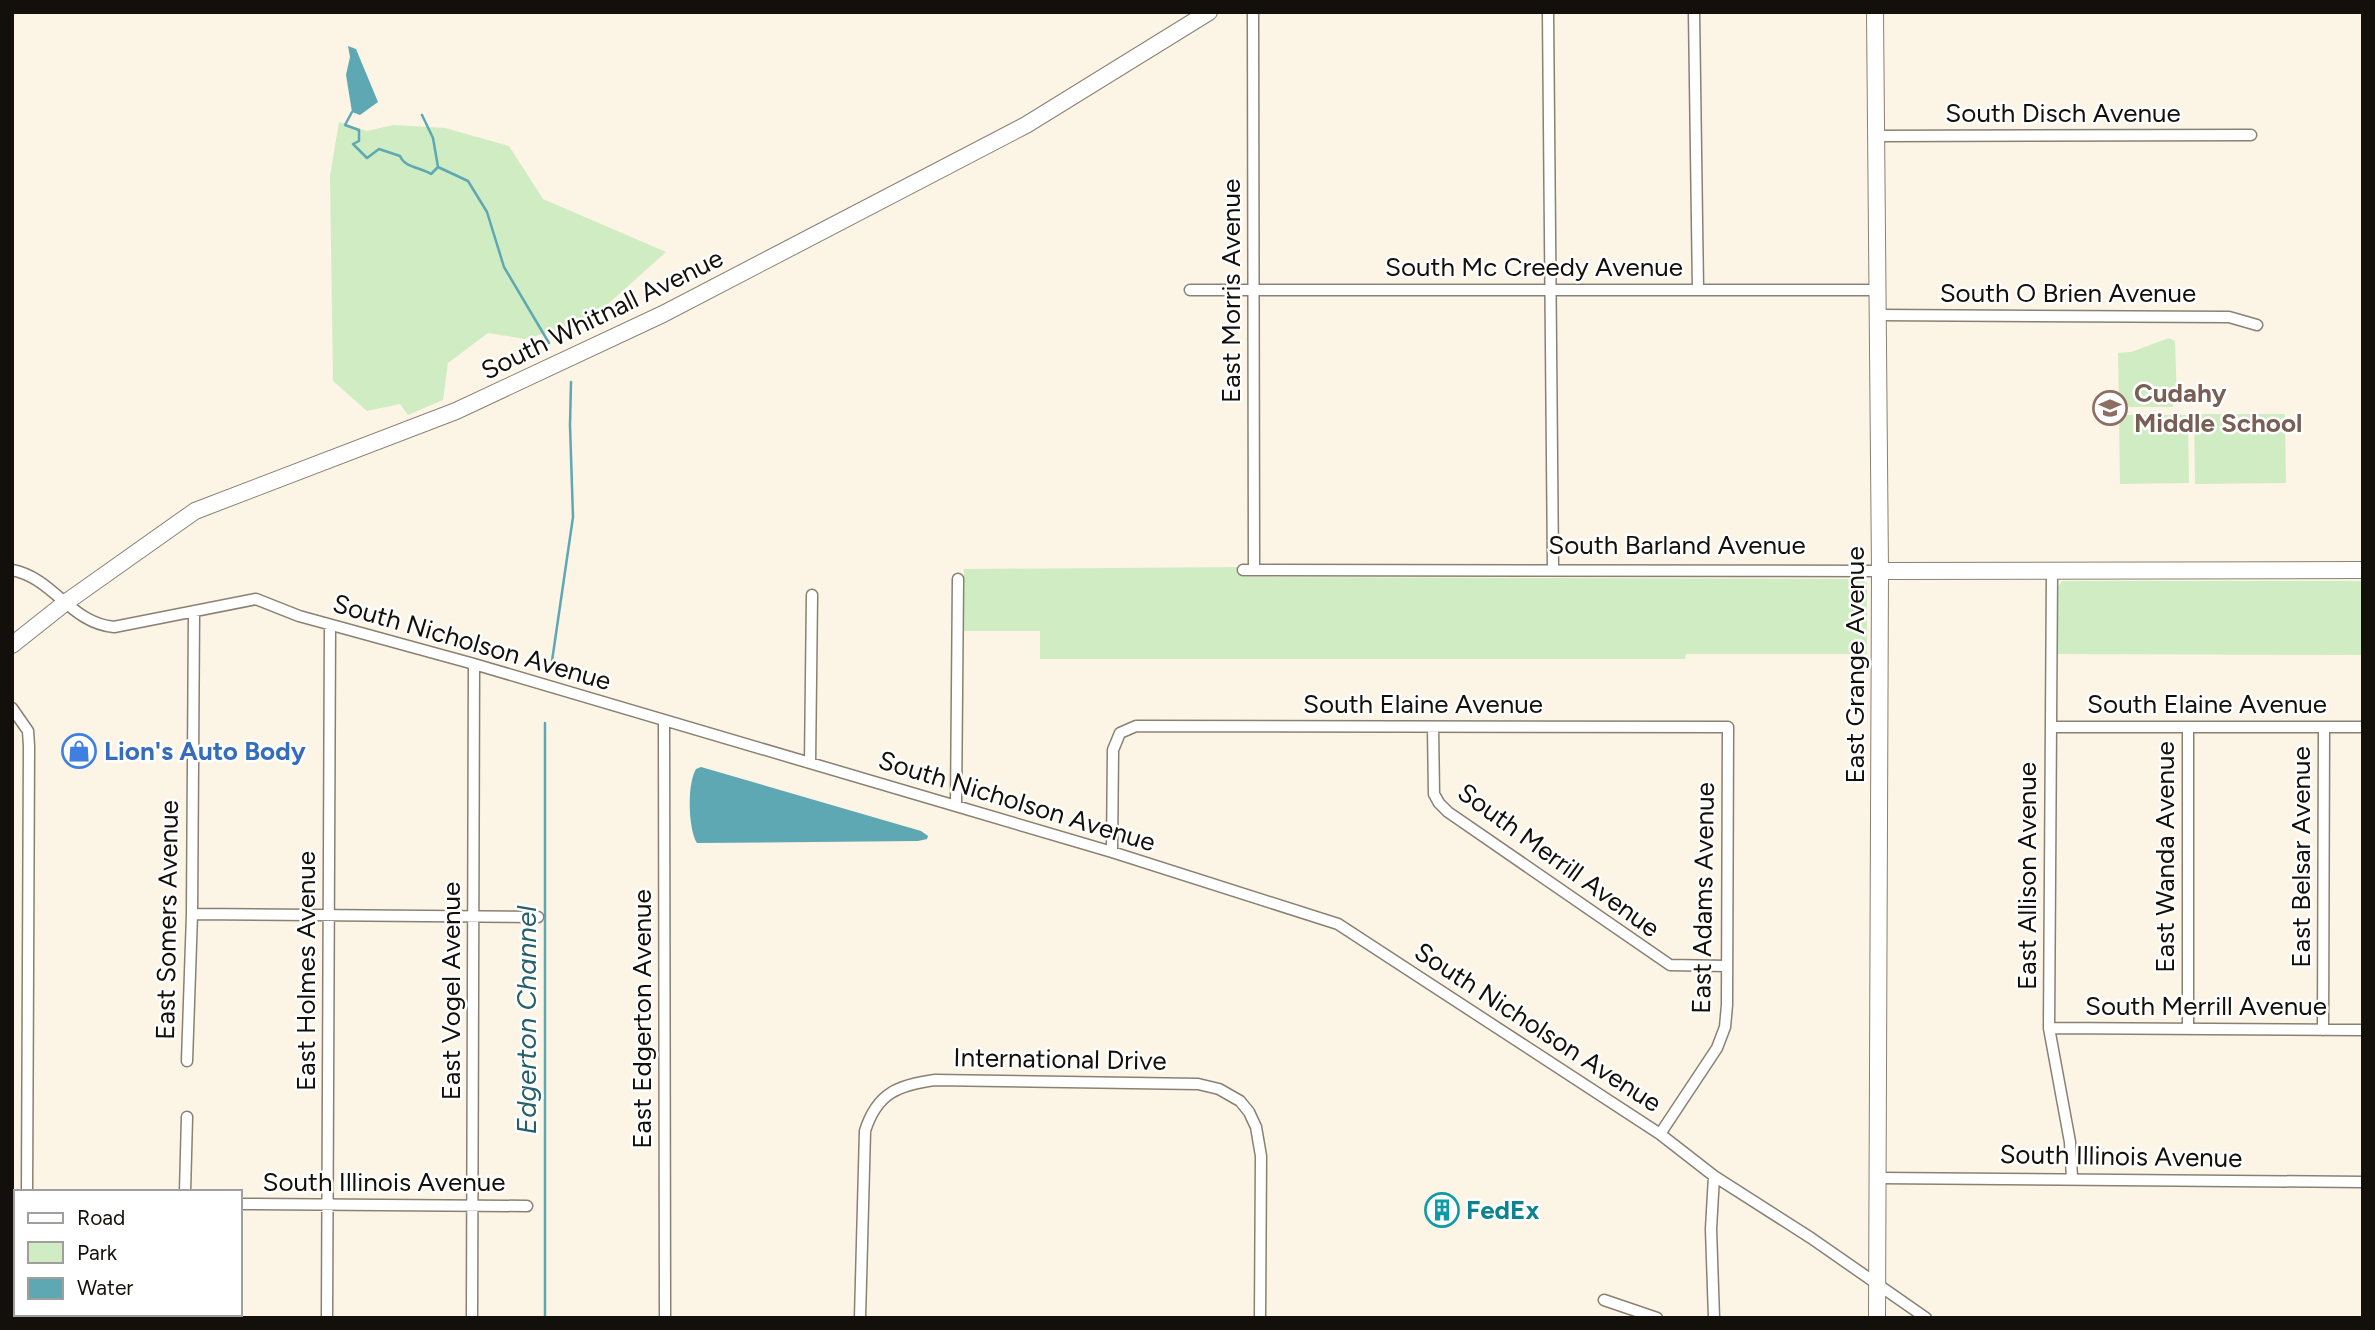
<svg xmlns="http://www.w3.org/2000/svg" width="2375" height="1330" viewBox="0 0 2375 1330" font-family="Figtree,sans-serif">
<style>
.green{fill:#d0ecc3}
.water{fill:#5ea8b3}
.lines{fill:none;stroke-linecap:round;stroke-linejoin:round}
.stream{stroke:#5ea8b3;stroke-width:2.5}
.street-casing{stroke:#898174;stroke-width:13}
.secondary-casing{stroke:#898174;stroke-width:18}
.street{stroke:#fff;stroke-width:10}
.secondary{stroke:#fff;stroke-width:16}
.labels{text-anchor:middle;stroke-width:5;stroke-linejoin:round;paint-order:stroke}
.street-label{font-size:26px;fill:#13100b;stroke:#fff}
.education-label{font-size:26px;font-weight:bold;fill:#785e54;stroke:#fff;text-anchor:start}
.shop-label{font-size:26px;font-weight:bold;fill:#366cbe;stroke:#fff;text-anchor:start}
.culture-label{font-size:26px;font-weight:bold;fill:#0d838f;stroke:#fff;text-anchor:start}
.water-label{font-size:28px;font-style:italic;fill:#246069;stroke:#fff}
</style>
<rect width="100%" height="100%" fill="#fcf4e5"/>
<!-- green -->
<path class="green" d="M339 122 367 131 393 125 445 128 509 146 543 199 666 252 590 320 525 339 488 333 448 363 443 400 408 415 400 404 367 411 333 381 330 176Z
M2169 338 2175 341 2177 401 2173 402V407H2119L2118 353 2131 352Z
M2194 414H2285L2286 483 2195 484Z
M2119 415H2188L2189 483 2120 484Z
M1243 567 1244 577 1860 579 1867 583V654H1686L1685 659H1040V631H963L964 569Z
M2062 581H2363V655L2057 654V588Z"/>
<!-- water -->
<path class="water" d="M348 46 356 49 378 102 360 115 352 112 346 75 350 57Z
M701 767 921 831 928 836 927 839 918 841 697 843C688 829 687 784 696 769Z"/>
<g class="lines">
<!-- stream -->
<path class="stream" d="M352 112 345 125 359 130V141L353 144 367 158 379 149 400 156C405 168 420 167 431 174L438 167
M422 115 433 138 438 167
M438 167 468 181 487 212 504 267 549 343
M552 661 573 517 570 425 571 382
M545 723V1318"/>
<!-- street casing -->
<g class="street-casing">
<path id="street" d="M1253 12 1254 570
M1548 12 1553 569
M1694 12 1698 290
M1876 136 2251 135
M1190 290H1878
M1878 315 2229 317 2257 325
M12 570C54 578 70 623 114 627L256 599 299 616 474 664 956 806 1112 852 1338 924 1660 1134 1714 1176 1811 1238 1926 1318
M1243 570 1880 571
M2052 571 2049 1028 2070 1142 2072 1178
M12 708 28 731 29 746 27 1192
M664 721 665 1318
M1433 727 1434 794 1439 803 1448 812 1670 965 1727 966
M2051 727H2363
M2188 727V1028
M810 763 812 595
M956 806 958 579
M1112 852 1113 750 1120 733 1136 726 1728 727 1727 1005 1725 1027 1717 1048 1660 1134
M192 914 538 917
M2049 1028 2363 1030
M2323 1030 2324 727
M187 1061 192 914 194 612
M1714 1176 1711 1229 1714 1318
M1878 1178 2363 1182
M185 1192 187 1117
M240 1204 527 1206
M1604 1300 1657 1318
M26 1318V1314
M327 1318 330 625
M472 1318 474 664
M860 1318 865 1131C877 1093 898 1085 935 1080L1198 1084 1219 1089 1240 1101 1249 1112 1256 1127 1261 1156 1260 1318"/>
</g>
<!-- secondary casing -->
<g class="secondary-casing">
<path id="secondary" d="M1875 12 1880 571 1877 1318
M1880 571 2363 570
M12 645 65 603 195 511 456 411 663 314 1026 125 1209 12"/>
</g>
<!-- street -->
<use href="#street" class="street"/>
<!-- secondary -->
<use href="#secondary" class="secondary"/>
</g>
<!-- icons -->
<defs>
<g id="school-ring" transform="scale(1.75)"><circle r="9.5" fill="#fff" stroke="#8d6e63" stroke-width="1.5"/><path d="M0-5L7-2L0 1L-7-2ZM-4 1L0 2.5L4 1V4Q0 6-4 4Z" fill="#8d6e63"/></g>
<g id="shop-ring" transform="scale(1.75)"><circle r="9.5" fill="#fff" stroke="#3f7fe0" stroke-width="1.5"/><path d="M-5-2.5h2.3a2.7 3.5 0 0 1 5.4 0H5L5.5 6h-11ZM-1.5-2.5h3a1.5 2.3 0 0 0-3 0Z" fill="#3f7fe0"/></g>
<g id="building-ring" transform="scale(1.75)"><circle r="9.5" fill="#fff" stroke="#0f9aa8" stroke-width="1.5"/><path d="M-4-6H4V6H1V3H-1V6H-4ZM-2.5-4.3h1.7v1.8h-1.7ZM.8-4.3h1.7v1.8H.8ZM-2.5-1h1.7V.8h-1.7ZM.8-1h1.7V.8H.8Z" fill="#0f9aa8"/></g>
</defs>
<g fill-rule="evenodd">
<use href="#school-ring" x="2110" y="408"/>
<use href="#shop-ring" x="79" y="751"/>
<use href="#building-ring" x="1442" y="1210"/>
</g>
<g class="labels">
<!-- street labels -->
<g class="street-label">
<text x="2063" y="122">South Disch Avenue</text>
<text x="1534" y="276">South Mc Creedy Avenue</text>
<text transform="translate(1231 291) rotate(-90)" y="9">East Morris Avenue</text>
<text x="2068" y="302">South O Brien Avenue</text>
<text transform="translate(602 314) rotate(-26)" y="9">South Whitnall Avenue</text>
<text x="1677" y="554">South Barland Avenue</text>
<text transform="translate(472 642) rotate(16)" y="9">South Nicholson Avenue</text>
<text transform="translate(1855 665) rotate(-90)" y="9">East Grange Avenue</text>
<text x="1423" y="713">South Elaine Avenue</text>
<text x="2207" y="713">South Elaine Avenue</text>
<text transform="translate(1017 801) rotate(17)" y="9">South Nicholson Avenue</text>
<text transform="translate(2165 857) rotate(-90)" y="9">East Wanda Avenue</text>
<text transform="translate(2301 857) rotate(-90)" y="9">East Belsar Avenue</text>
<text transform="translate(1559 860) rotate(36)" y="9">South Merrill Avenue</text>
<text transform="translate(2027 876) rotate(-90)" y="9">East Allison Avenue</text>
<text transform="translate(1703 898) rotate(-89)" y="9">East Adams Avenue</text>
<text transform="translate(167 920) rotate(-89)" y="9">East Somers Avenue</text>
<text transform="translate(306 971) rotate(-90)" y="9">East Holmes Avenue</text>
<text transform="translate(451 991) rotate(-90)" y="9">East Vogel Avenue</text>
<text x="2206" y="1015">South Merrill Avenue</text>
<text transform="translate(642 1019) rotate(-90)" y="9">East Edgerton Avenue</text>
<text transform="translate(1538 1027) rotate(33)" y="9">South Nicholson Avenue</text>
<text transform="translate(1060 1059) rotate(1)" y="9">International Drive</text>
<text transform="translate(2121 1156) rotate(1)" y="9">South Illinois Avenue</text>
<text x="384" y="1191">South Illinois Avenue</text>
</g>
<!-- education labels -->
<g class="education-label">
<text x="2134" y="402">Cudahy<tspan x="2134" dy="30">Middle School</tspan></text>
</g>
<!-- shop labels -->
<g class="shop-label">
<text x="104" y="760">Lion's Auto Body</text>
</g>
<!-- culture labels -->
<g class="culture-label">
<text x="1466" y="1219">FedEx</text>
</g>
<!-- water labels -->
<g class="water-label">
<text transform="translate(526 1020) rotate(-90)" y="10">Edgerton Channel</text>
</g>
</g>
<!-- border -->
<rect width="2375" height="1330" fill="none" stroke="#13100b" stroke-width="28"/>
<!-- legend -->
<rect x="14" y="1190" width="228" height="126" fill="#ffffff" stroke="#a19f9d" stroke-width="2"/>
<rect x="28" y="1213" width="35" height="10" fill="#ffffff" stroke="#a19f9d" stroke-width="2"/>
<text x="77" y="1225" font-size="21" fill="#13100b">Road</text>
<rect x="28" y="1242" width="35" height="21" fill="#d0ecc3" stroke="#a19f9d" stroke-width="2"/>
<text x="77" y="1260" font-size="21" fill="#13100b">Park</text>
<rect x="28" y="1278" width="35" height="21" fill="#5ea8b3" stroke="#a19f9d" stroke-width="2"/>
<text x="77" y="1295" font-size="21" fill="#13100b">Water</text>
</svg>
